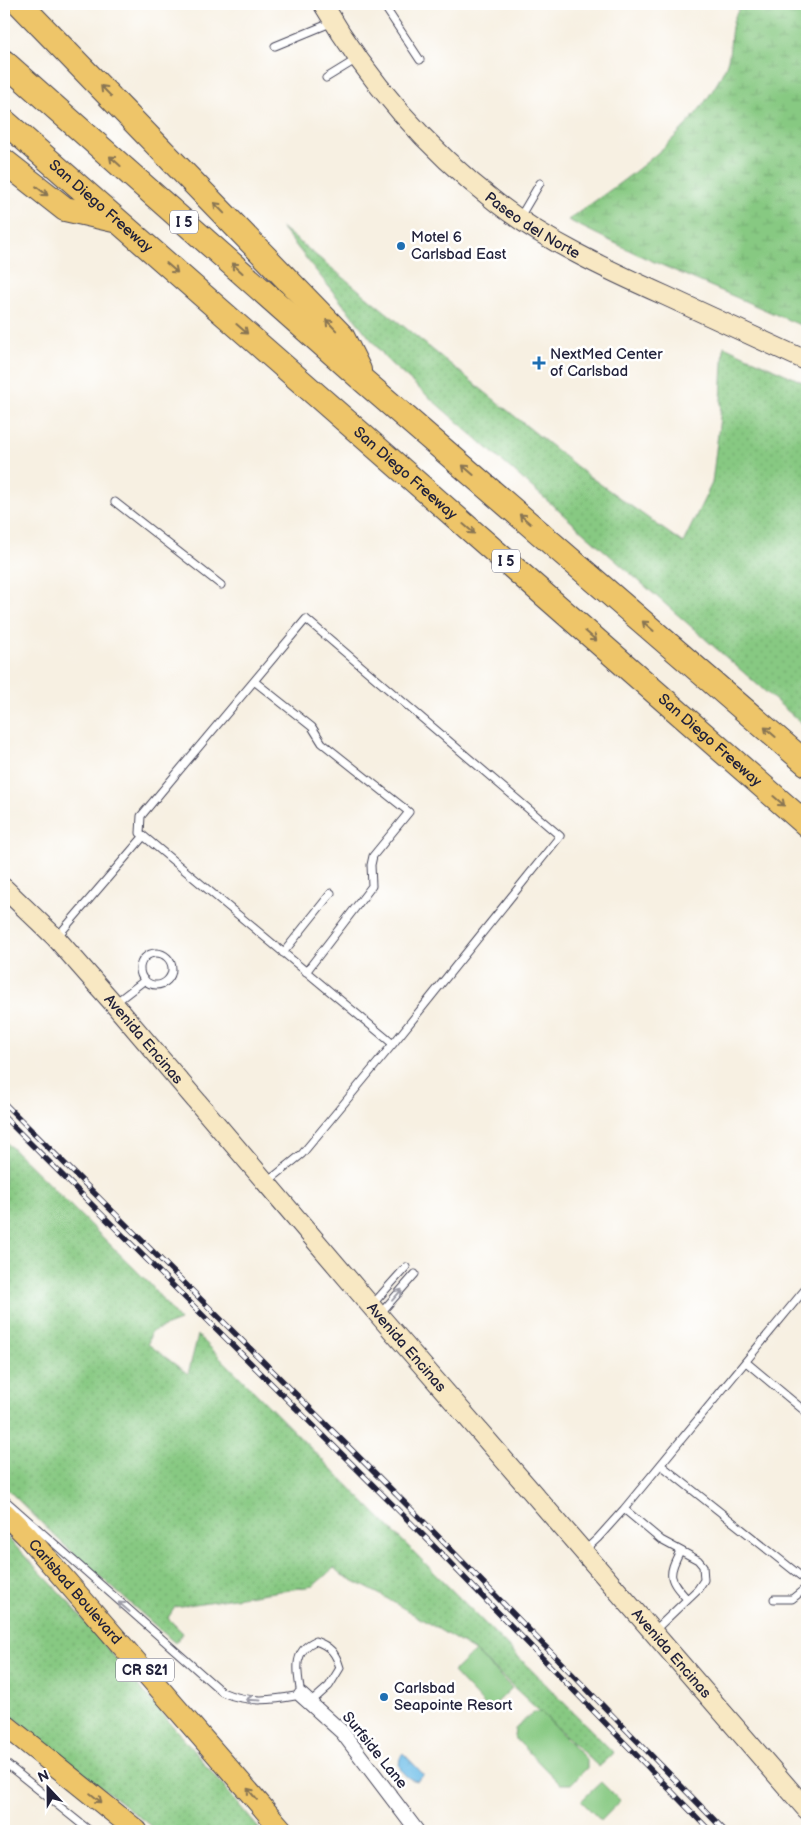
<svg xmlns="http://www.w3.org/2000/svg" width="811" height="1835" viewBox="0 0 811 1835" font-family="'Balsamiq Sans',sans-serif">
<style>
.grass{fill:url(#grass-dots);stroke:#54765e}
.wetland{fill:url(#wetland-marsh);stroke:#54765e}
.park{fill:#87c982;stroke:#54765e}
.water{fill:url(#water-ripples);stroke:#487092}
.lines{fill:none;stroke-linecap:round;stroke-linejoin:round}
.lane-casing{stroke:#424154;stroke-width:9}
.street-casing{stroke:#424154;stroke-width:16}
.secondary-casing{stroke:#424154;stroke-width:21}
.primary-casing{stroke:#424154;stroke-width:23}
.highway-casing{stroke:#424154;stroke-width:26}
.lane{stroke:#fff;stroke-width:7}
.street{stroke:#fff;stroke-width:14}
.secondary{stroke:#f8e8c3;stroke-width:19}
.primary{stroke:#eec569;stroke-width:21}
.highway{stroke:#eec569;stroke-width:24}
.rail-casing{stroke:#22223b;stroke-width:5.5}
.rail{stroke:#fff;stroke-width:4;stroke-dasharray:11;stroke-linecap:butt}
.oneway{stroke:#887452}
.oneway2{stroke:#9c9ca7}
.poi-dot{fill:#1f6fb2;stroke:#fff;stroke-width:2}
.labels{text-anchor:middle;stroke-width:5;stroke-linejoin:round;paint-order:stroke}
.shield{fill:#fff;stroke:#646476;stroke-width:1}
.shield-label{font-size:14px;font-weight:bold;fill:#22223b}
.street-label{font-size:15px;fill:#22223b;stroke:#fff}
.poi-label{font-size:15px;fill:#22223b;stroke:#fff;text-anchor:start}
</style>
<defs>
<pattern id="grass-dots" width="8" height="8" patternUnits="userSpaceOnUse" patternTransform="scale(1.25)"><rect width="8" height="8" fill="#87c982"/><path d="M2 2h.1M6 6h.1" fill="none" stroke="#74ac71" stroke-width="1.8" stroke-linecap="round"/></pattern>
<pattern id="wetland-marsh" width="20" height="14" patternUnits="userSpaceOnUse" patternTransform="scale(1.25)"><rect width="20" height="14" fill="#87c982"/><path d="M1 5h8M5 5V1M11 12h8M15 12V8" fill="none" stroke="#74ac71"/></pattern>
<pattern id="water-ripples" width="26" height="14" patternUnits="userSpaceOnUse" patternTransform="scale(1.25)"><rect width="26" height="14" fill="#6dbde8"/><path d="M2 4q2-2 4 0t4 0M15 11q2-2 4 0t4 0" fill="none" stroke="#5999bd"/></pattern>
</defs>
<rect width="100%" height="100%" fill="#fff"/>
<filter id="ink" filterUnits="userSpaceOnUse"><feTurbulence type="fractalNoise" baseFrequency=".02" numOctaves="2"/><feDisplacementMap in="SourceGraphic" scale="10" xChannelSelector="R" yChannelSelector="G"/><feConvolveMatrix kernelMatrix="1 2 1 2 8 2 1 2 1" color-interpolation-filters="sRGB"/></filter>
<filter id="wash" filterUnits="userSpaceOnUse"><feTurbulence type="fractalNoise" baseFrequency=".0096" numOctaves="4" result="noise"/><feDisplacementMap in="SourceGraphic" scale="20" xChannelSelector="R" yChannelSelector="G"/><feGaussianBlur stdDeviation="1.12" result="paint"/><feColorMatrix in="noise" values="0 0 0 0 0 0 0 0 0 0 0 0 0 0 0 0 0 1.4 0 .05"/><feComposite in="paint" operator="in"/></filter>
<g filter="url(#wash)">
<rect width="100%" height="100%" fill="#f7f0e2"/>
<!-- grass -->
<path class="grass" d="M281 227 586 474 683 543 712 483 720 417 724 346 807 384V728L390 363Z
M4 1140 149 1283 180 1321 151 1332 148 1344 188 1374 198 1335 614 1753 599 1767 475 1651 381 1595 342 1575 334 1568 313 1586 175 1607 168 1618 183 1633 175 1643 61 1542 4 1486Z
M4 1534 64 1597 261 1831H157L4 1710Z"/>
<!-- wetland -->
<path class="wetland" d="M744 4H807V328L643 257 568 220C627 178 693 136 725 68 735 46 725 21 744 4Z"/>
<!-- park -->
<path class="park" d="M475 1651 512 1688 489 1710 453 1672Z
M533 1712H541L587 1760V1768L571 1784H560L514 1737 515 1729Z
M601 1782 620 1801 601 1821 581 1801Z"/>
<!-- water -->
<path class="water" d="M403 1753 424 1775 417 1781C405 1779 393 1766 403 1753Z"/>
</g>
<g filter="url(#ink)">
<g class="lines">
<!-- lane casing -->
<g class="lane-casing">
<path id="lane" d="M383 4 420 60
M275 46 333 22
M326 78 357 59
M520 217 540 183
M115 502 221 585
M254 681 312 727 322 743 409 812 373 856 371 865 372 886 306 972
M57 937 143 837
M283 953 331 893
M140 969a16 16 0 1 1 32 0a16 16 0 1 1-32 0Z
M115 1003 145 980
M266 1183 302 1154 393 1044 560 836 306 619 141 816 140 833 393 1044
M371 1306 406 1267
M379 1315 415 1274
M746 1362 807 1413
M661 1465 807 1581
M4 1499 222 1692C249 1704 273 1700 301 1695 298 1674 291 1652 315 1641 330 1646 336 1653 340 1668L329 1686 310 1703
M624 1509 807 1287
M584 1551 598 1538 624 1509 661 1540 698 1560 703 1566 704 1580 698 1589 653 1632
M680 1551C667 1576 669 1579 687 1599
M774 1599H792L807 1587
M4 1762 90 1831"/>
</g>
<!-- street casing -->
<g class="street-casing">
<path id="street" d="M301 1695 342 1732 417 1831"/>
</g>
<!-- secondary casing -->
<g class="secondary-casing">
<g id="secondary">
<path id="s1" d="M323 4C368 81 426 148 497 203 547 242 608 270 666 296 713 318 760 339 807 361"/>
<path id="s2" d="M4 888 56 938 114 1004 371 1306 807 1810"/>
</g>
</g>
<!-- primary casing -->
<g class="primary-casing">
<g id="primary">
<path id="s3" d="M4 1513 27 1536 283 1831"/>
<path d="M4 1724 137 1831"/>
</g>
</g>
<!-- highway casing -->
<g class="highway-casing">
<g id="highway">
<path d="M20 4 342 336 359 370"/>
<path d="M4 62 365 382 807 764"/>
<path id="s4" d="M4 121 807 825"/>
<path d="M4 161 65 209 114 220"/>
</g>
</g>
<!-- lane -->
<use href="#lane" class="lane"/>
<!-- street -->
<use href="#street" class="street"/>
<!-- secondary -->
<use href="#secondary" class="secondary"/>
<!-- primary -->
<use href="#primary" class="primary"/>
<!-- highway -->
<use href="#highway" class="highway"/>
<!-- rail casing -->
<g class="rail-casing">
<path id="rail" d="M4 1103 423 1521 725 1831
M4 1117 422 1534 710 1831"/>
</g>
<!-- rail -->
<use href="#rail" class="rail"/>
</g>
<!-- one-way arrows -->
<defs><path id="oneway-shaft" d="M-6 0H5M1.5-3L5.5 0L1.5 3" fill="none" stroke-width="1.6" stroke-linecap="round" stroke-linejoin="round" transform="scale(1.25)"/></defs>
<g class="oneway">
<use href="#oneway-shaft" transform="translate(106 91) rotate(-134)"/>
<use href="#oneway-shaft" transform="translate(115 161) rotate(-138)"/>
<use href="#oneway-shaft" transform="translate(42 191) rotate(38)"/>
<use href="#oneway-shaft" transform="translate(219 208) rotate(-134)"/>
<use href="#oneway-shaft" transform="translate(172 268) rotate(41)"/>
<use href="#oneway-shaft" transform="translate(237 268) rotate(-138)"/>
<use href="#oneway-shaft" transform="translate(331 325) rotate(-134)"/>
<use href="#oneway-shaft" transform="translate(242 329) rotate(41)"/>
<use href="#oneway-shaft" transform="translate(468 470) rotate(-139)"/>
<use href="#oneway-shaft" transform="translate(525 519) rotate(-139)"/>
<use href="#oneway-shaft" transform="translate(469 529) rotate(41)"/>
<use href="#oneway-shaft" transform="translate(648 626) rotate(-139)"/>
<use href="#oneway-shaft" transform="translate(591 636) rotate(41)"/>
<use href="#oneway-shaft" transform="translate(770 732) rotate(-139)"/>
<use href="#oneway-shaft" transform="translate(779 801) rotate(41)"/>
<use href="#oneway-shaft" transform="translate(252 1794) rotate(-130)"/>
<use href="#oneway-shaft" transform="translate(96 1798) rotate(39)"/>
</g>
<g class="oneway2">
<use href="#oneway-shaft" transform="translate(397 1295) rotate(-49)"/>
<use href="#oneway-shaft" transform="translate(124 1607) rotate(-139)"/>
<use href="#oneway-shaft" transform="translate(253 1700) rotate(-177)"/>
</g>
</g>
<!-- markers -->
<g class="poi-dot">
<circle cx="401" cy="246" r="5"/>
<path d="M536.5 355.5h5v5h5v5h-5v5h-5v-5h-5v-5h5z"/>
<circle cx="384" cy="1697" r="5"/>
</g>
<g class="labels">
<!-- shield labels -->
<g class="shield">
<rect x="170" y="210.5" width="28" height="23" rx="4"/>
<rect x="492" y="549.5" width="28" height="23" rx="4"/>
<rect x="116" y="1658.5" width="58" height="23" rx="4"/>
</g>
<g class="shield-label">
<text x="184" y="227">I 5</text>
<text x="506" y="566">I 5</text>
<text x="145" y="1675">CR S21</text>
</g>
<!-- street labels -->
<g class="street-label">
<text dy="5" stroke="none"><textPath href="#s4" startOffset="129">San Diego Freeway</textPath></text>
<text dy="5" stroke="none"><textPath href="#s1" startOffset="308">Paseo del Norte</textPath></text>
<text dy="5" stroke="none"><textPath href="#s4" startOffset="534">San Diego Freeway</textPath></text>
<text dy="5" stroke="none"><textPath href="#s4" startOffset="939">San Diego Freeway</textPath></text>
<text dy="5" stroke="none"><textPath href="#s2" startOffset="206">Avenida Encinas</textPath></text>
<text dy="5" stroke="none"><textPath href="#s2" startOffset="611">Avenida Encinas</textPath></text>
<text dy="5" stroke="none"><textPath href="#s3" startOffset="106">Carlsbad Boulevard</textPath></text>
<text dy="5" stroke="none"><textPath href="#s2" startOffset="1016">Avenida Encinas</textPath></text>
<text transform="translate(375 1750) rotate(51)" y="5">Surfside Lane</text>
</g>
<!-- poi labels -->
<g class="poi-label">
<text x="411" y="242">Motel 6<tspan x="411" dy="17">Carlsbad East</tspan></text>
<text x="550" y="359">NextMed Center<tspan x="550" dy="17">of Carlsbad</tspan></text>
<text x="394" y="1693">Carlsbad<tspan x="394" dy="17">Seapointe Resort</tspan></text>
</g>
</g>
<!-- margin -->
<rect width="811" height="1835" fill="none" stroke="#fff" stroke-width="20"/>
<!-- north arrow -->
<g transform="translate(48 1788) rotate(338)" stroke="#ffffff" stroke-width="4" paint-order="stroke">
<path d="M0-4L9 19L0 12L-9 19Z" fill="#22223b"/>
<text y="-8" font-size="14" font-weight="bold" text-anchor="middle" fill="#22223b">N</text>
</g>
</svg>
